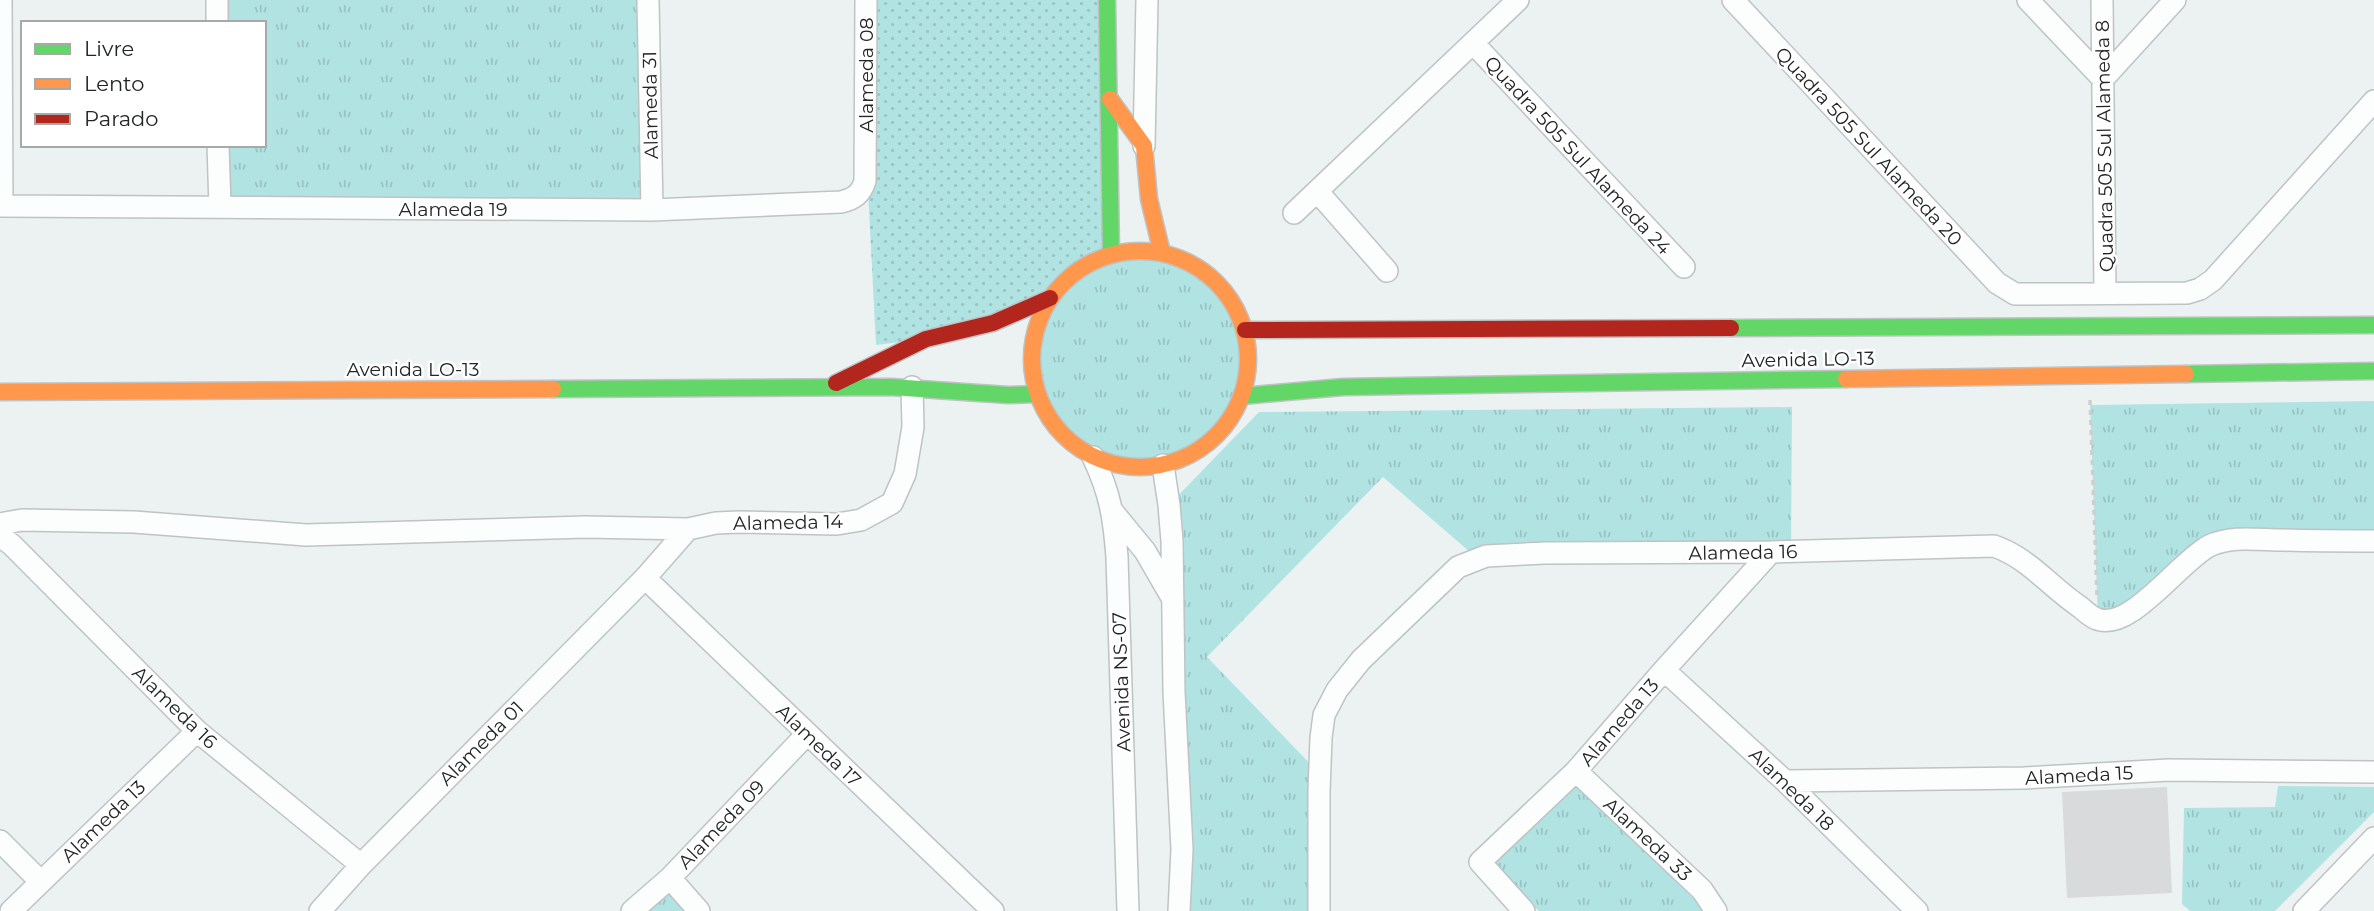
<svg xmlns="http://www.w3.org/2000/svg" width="2374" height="911" viewBox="0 0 2374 911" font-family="Montserrat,sans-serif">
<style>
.grass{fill:url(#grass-dots)}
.park{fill:url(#park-tufts)}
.building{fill:#d8dadb}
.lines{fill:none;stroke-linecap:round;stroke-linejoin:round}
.street-casing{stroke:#bfc3c3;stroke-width:24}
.fast-casing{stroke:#bfc3c3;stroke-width:19}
.slow-casing{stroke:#bfc3c3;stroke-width:19}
.jam-casing{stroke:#bfc3c3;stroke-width:19}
.path{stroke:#cdcfcf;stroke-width:3.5;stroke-dasharray:5 5;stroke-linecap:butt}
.street{stroke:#fcfdfd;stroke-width:21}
.fast{stroke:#63d668;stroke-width:16}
.slow{stroke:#ff974d;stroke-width:16}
.jam{stroke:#b3261e;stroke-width:16}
.labels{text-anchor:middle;stroke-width:5;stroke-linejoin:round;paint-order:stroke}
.street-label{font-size:19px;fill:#222525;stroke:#fff}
</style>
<defs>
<pattern id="grass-dots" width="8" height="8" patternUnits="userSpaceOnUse" patternTransform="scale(1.75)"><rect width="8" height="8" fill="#b1e3e3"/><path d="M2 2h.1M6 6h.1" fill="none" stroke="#98c3c3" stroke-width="1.8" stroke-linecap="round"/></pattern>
<pattern id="park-tufts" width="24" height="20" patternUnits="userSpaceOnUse" patternTransform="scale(1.75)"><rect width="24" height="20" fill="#b1e3e3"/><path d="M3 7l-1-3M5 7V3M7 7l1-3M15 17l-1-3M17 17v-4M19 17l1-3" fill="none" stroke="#98c3c3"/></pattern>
</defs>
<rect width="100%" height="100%" fill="#ecf2f2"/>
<!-- grass -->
<path class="grass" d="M865 0H1113L1111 254 1050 298 926 339 876 345 866 151Z"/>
<!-- park -->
<path class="park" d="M218 0H648L652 210 220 207 219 145H264V23H218Z
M1033 359a107 107 0 1 1 214 0a107 107 0 1 1-214 0Z
M2374 401V541L2238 540 2098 620 2090 405Z
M1792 407 1791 552 1477 558 1383 477 1207 657 1320 774 1321 911H1176L1169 505 1259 412Z
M1573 780 1706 911H1539L1483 858Z
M2278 786 2374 787V812L2275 911H2190L2182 904 2184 808 2275 807Z
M670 878 700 911H632Z"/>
<!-- building -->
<path class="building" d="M2167 787 2172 893 2067 898 2062 792Z"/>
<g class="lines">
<!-- street casing -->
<g class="street-casing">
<path id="street" d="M1 0 2 206
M217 0V23
M648 0 652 210
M1733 0 1997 283 2015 294 2187 293 2200 289 2213 280 2374 101
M2028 0 2103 79 2175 0
M2102 0 2105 293
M1473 43 1684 267
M218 145 220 207
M1144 146 1147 0
M1317 191 1387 271
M0 206 652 210 841 202C854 199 861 194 865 181L866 0
M1294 213 1518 0
M1093 457C1110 493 1114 517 1117 557L1128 911
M1163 465 1169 505 1172 541 1174 692 1182 849 1179 911
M1113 512 1145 551 1171 596
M0 524 22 520 134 522 306 535 586 527 688 529 716 523 739 522 837 524 861 520 892 503 905 474 913 427 912 387
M0 536 12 545 197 731 361 865
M645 578 993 911
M1664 670 1785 781 1917 911
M1576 771 1702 890 1716 911
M1785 781 2024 778 2169 770 2374 772
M0 841 40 881
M670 878 699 911
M11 911 197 731
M320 911 361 865 645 578 688 529
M632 911 670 878 807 734
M1319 911V792L1321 738 1324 715 1337 690 1361 660 1458 567 1486 556 1545 553 1771 552 1994 546C2029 558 2050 587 2080 607 2085 611 2091 617 2097 619 2130 632 2179 562 2209 546 2231 535 2260 540 2283 540 2313 541 2344 541 2374 541
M1524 911 1480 862 1576 771 1664 670 1771 552
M2304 911 2374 838"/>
</g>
<!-- fast casing -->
<g class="fast-casing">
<path id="fast" d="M1107 0 1111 254
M1731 328 2374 325
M2186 374 2374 371
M553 389 891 387 1008 395 1037 394
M1242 396 1343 387 1846 379"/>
</g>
<!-- slow casing -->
<g class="slow-casing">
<path id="slow" d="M1110 99 1144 146 1149 199 1162 253
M1032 359a108 108 0 1 1 216 0a108 108 0 1 1-216 0Z
M1846 379 2186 374
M0 392 553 389"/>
</g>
<!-- jam casing -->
<g class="jam-casing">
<path id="jam" d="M1245 330 1731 328
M836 383 926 339 993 323 1050 298"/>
</g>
<!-- path -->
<path class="path" d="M2090 400 2097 595"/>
<!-- street -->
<use href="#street" class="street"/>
<!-- fast -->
<use href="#fast" class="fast"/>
<!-- slow -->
<use href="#slow" class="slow"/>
<!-- jam -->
<use href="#jam" class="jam"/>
</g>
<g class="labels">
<!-- street labels -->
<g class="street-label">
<text transform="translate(866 75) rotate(-90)" y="7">Alameda 08</text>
<text transform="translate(650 105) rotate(-91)" y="7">Alameda 31</text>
<text transform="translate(1869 146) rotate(47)" y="7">Quadra 505 Sul Alameda 20</text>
<text transform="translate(2104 146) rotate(-91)" y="7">Quadra 505 Sul Alameda 8</text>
<text transform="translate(1578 155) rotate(47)" y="7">Quadra 505 Sul Alameda 24</text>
<text x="453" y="216">Alameda 19</text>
<text transform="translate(1808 359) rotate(-1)" y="7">Avenida LO-13</text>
<text x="413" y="376">Avenida LO-13</text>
<text transform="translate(788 522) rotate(-1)" y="7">Alameda 14</text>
<text transform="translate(1743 552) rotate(-1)" y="7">Alameda 16</text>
<text transform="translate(1121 682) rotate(-92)" y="7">Avenida NS-07</text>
<text transform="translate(175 707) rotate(44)" y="7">Alameda 16</text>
<text transform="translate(1619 722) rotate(-49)" y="7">Alameda 13</text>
<text transform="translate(481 743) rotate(-45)" y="7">Alameda 01</text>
<text transform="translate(819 745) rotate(44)" y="7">Alameda 17</text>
<text transform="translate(2079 775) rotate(-3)" y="7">Alameda 15</text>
<text transform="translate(1792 789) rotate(44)" y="7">Alameda 18</text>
<text transform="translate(103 821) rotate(-44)" y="7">Alameda 13</text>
<text transform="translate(721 824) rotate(-46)" y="7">Alameda 09</text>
<text transform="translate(1648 839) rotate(43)" y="7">Alameda 33</text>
</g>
</g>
<!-- legend -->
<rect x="21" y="21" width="245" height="126" fill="#ffffff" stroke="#a7a8a8" stroke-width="2"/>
<rect x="35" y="44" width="35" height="10" fill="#63d668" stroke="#a7a8a8" stroke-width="2"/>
<text x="84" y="56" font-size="21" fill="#222525">Livre</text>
<rect x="35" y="79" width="35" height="10" fill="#ff974d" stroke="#a7a8a8" stroke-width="2"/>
<text x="84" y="91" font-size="21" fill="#222525">Lento</text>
<rect x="35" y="114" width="35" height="10" fill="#b3261e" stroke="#a7a8a8" stroke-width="2"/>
<text x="84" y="126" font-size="21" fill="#222525">Parado</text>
</svg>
